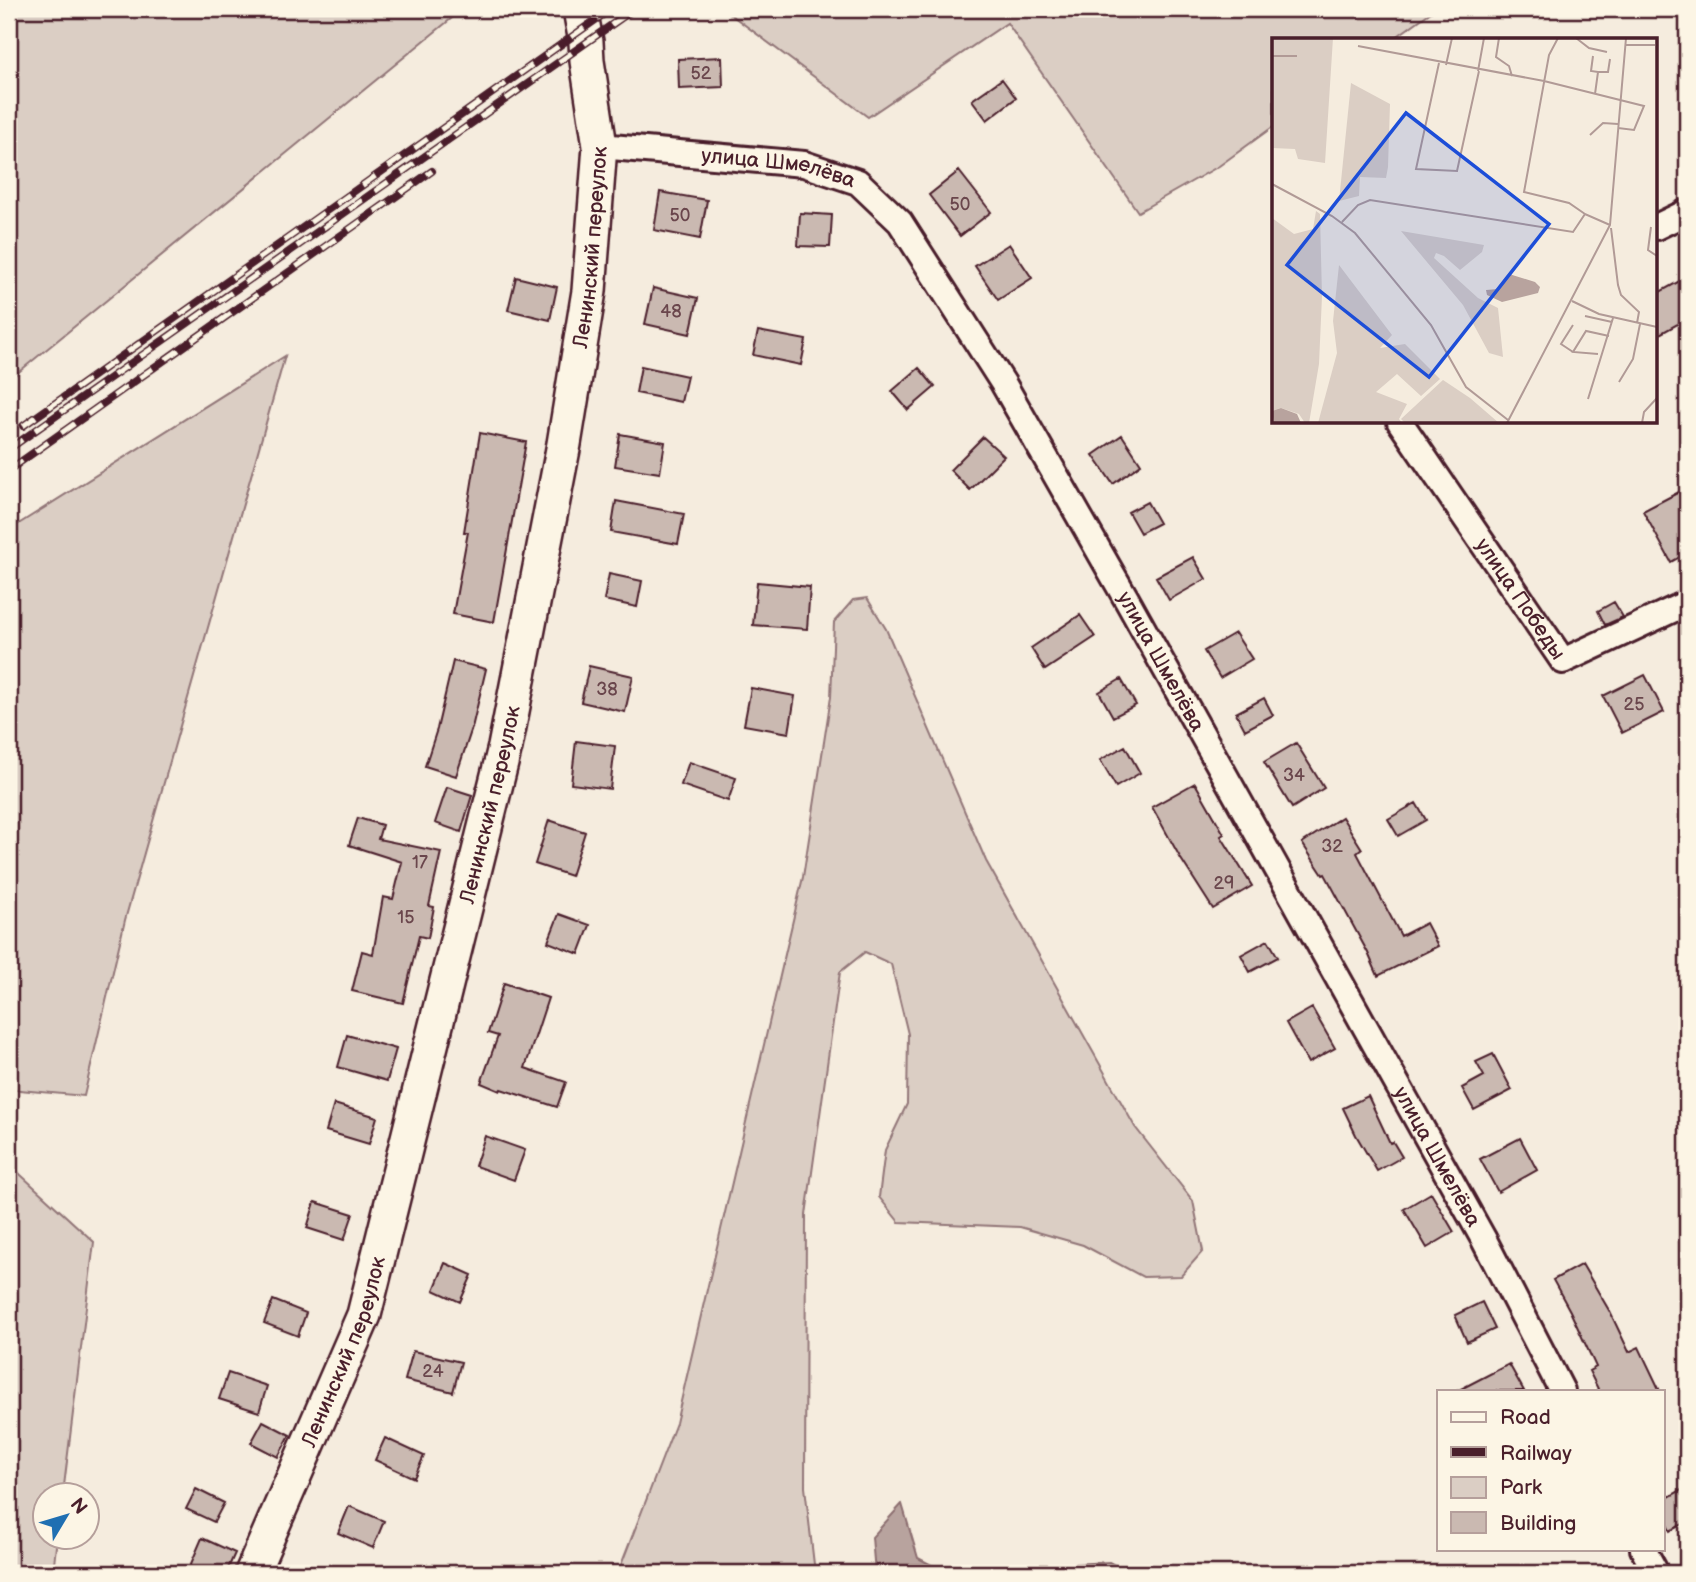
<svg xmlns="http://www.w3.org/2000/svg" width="1696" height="1582" viewBox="0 0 1696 1582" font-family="'Balsamiq Sans',sans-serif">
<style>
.green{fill:#dbcec4;stroke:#927678;stroke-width:2}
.water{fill:#b8a39e;stroke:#8c6e70;stroke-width:2}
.building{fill:#cab9b1;stroke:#4a1f2b;stroke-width:2}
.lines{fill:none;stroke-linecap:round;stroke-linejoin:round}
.minor-casing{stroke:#4a1f2b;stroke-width:30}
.secondary-casing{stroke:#4a1f2b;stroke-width:38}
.minor{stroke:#fcf5e5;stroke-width:24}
.secondary{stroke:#fcf5e5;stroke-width:33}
.rail-casing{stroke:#4a1f2b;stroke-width:8}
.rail{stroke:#fcf5e5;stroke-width:5;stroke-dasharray:16;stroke-linecap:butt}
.labels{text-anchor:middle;stroke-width:7;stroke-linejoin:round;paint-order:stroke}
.number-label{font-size:18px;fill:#6a464c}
.street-label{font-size:21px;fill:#4a1f2b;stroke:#fcf5e5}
.inset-road{fill:none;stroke:#b19a96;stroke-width:2}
.view{fill:#1d4ed8;fill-opacity:0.15;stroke:#1d4ed8;stroke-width:3.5}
.inset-edge{fill:none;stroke:#4a1f2b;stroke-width:3.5}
</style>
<rect width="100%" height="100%" fill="#f5ecde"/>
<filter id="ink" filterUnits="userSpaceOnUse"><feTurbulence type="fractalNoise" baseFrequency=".0143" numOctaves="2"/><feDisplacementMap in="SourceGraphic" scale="14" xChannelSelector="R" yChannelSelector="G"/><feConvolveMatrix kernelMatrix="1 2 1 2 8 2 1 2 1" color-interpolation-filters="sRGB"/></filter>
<g filter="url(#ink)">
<!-- green -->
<path class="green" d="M9 9H463L9 380Z
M730 9H1435L1392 40H1274V126L1219 166 1138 212 1007 23 868 117 726 11Z
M285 356 125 920 84 1096 9 1089V530Z
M867 598 886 629 986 861 1135 1127 1193 1201 1203 1251 1181 1276 1143 1277 1083 1245 1020 1227 899 1222 879 1197 885 1150 907 1104 908 1034 891 964 865 952 840 972 806 1215 805 1487 815 1573H618L676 1423 803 877 831 697 834 622 853 600Z
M9 1164 94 1242 63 1494H46V1536L57 1537 53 1573H9Z"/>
<!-- water -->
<path class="water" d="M902 1504 918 1558 947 1573H875L872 1537Z
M1109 1562 1129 1573H1022L1054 1565Z"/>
<!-- building -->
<path class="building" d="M722 57 723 87 679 89 678 59Z
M1002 79 1016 98 987 120 972 100Z
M959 171 991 212 960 236 929 195Z
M660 192 707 200 700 239 654 230Z
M800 213 832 215 830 247 798 246Z
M1009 244 1032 278 998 300 975 266Z
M516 277 557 287 550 320 508 310Z
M1687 277V319L1656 336V294Z
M653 288 698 298 690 334 645 324Z
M758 331 806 340 801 365 753 355Z
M641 366 687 376 681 402 636 393Z
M919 368 935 387 908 410 892 391Z
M480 433 526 442 494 622 453 614 468 532H464Z
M620 434 665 442 660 473 615 466Z
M1122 435 1141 464 1113 484 1093 455Z
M983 437 1004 456 970 490 950 470Z
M1681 491 1687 504V553L1671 562 1643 511Z
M616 501 684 514 678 544 611 532Z
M1147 502 1159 523 1140 533 1128 512Z
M1193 557 1206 579 1169 600 1156 577Z
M609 574 642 581 637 607 604 600Z
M757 582 810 587 807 629 753 625Z
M1614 602 1623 617 1605 625 1598 611Z
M1080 615 1095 637 1045 670 1031 648Z
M1235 633 1252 659 1220 678 1204 651Z
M453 661 486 669 472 728 456 776 425 766 437 729Z
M589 666 633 676 625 712 581 702Z
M1645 675 1664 712 1622 733 1603 696Z
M1121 679 1136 705 1113 717 1099 692Z
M751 688 795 696 789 733 744 725Z
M1264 698 1273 715 1245 730 1236 713Z
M576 741 615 746 610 789 571 784Z
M1296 743 1324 788 1292 808 1264 762Z
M1125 746 1140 773 1116 787 1100 760Z
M689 762 736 778 728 801 681 785Z
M1195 783 1224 834 1221 836 1252 886 1213 909 1181 859 1152 807Z
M447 787 472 795 461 832 435 823Z
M1416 803 1426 820 1398 836 1388 819Z
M1342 817 1362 849 1357 853 1401 936 1426 923 1438 946 1378 976 1368 953 1325 874 1323 875 1302 843Z
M358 818 382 825 378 839 441 852 429 906 434 907 428 938 419 936 403 1003 352 991 362 951 373 954 383 897 393 899 402 862 349 845Z
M549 820 585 832 571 876 535 864Z
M559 914 590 925 579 954 548 942Z
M1268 940 1278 957 1250 972 1241 955Z
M504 983 548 998 525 1068 566 1082 557 1107 501 1089 500 1091 481 1083 498 1036 488 1033Z
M1312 1008 1335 1048 1308 1063 1286 1023Z
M347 1035 396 1049 387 1081 338 1067Z
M1493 1054 1512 1090 1474 1110 1462 1088 1484 1076 1476 1062Z
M1368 1096 1390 1143 1393 1142 1402 1157 1377 1171 1356 1135 1343 1108Z
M334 1104 377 1117 369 1144 326 1131Z
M485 1136 525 1150 514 1180 475 1166Z
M1520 1138 1537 1170 1498 1192 1480 1159Z
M1431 1193 1454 1232 1427 1248 1404 1209Z
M315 1202 353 1214 344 1240 307 1228Z
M445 1263 472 1275 460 1302 434 1290Z
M1582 1264 1610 1312 1629 1352 1639 1347 1660 1391H1599L1589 1371 1596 1367 1570 1311 1553 1280Z
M273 1300 306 1313 298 1336 264 1323Z
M1482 1302 1495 1329 1467 1342 1455 1315Z
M413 1351 461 1362 453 1392 405 1380Z
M1509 1364 1524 1391H1457Z
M228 1373 267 1386 259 1412 219 1399Z
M263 1421 290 1435 278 1457 251 1443Z
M385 1438 424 1456 414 1478 375 1460Z
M1687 1487V1522L1670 1531 1663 1517V1500Z
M196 1489 224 1503 214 1522 186 1509Z
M349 1506 384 1521 373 1548 338 1533Z
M202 1538 235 1553 226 1573H187Z"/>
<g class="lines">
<!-- minor casing -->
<g class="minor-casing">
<g id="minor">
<path id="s1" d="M600 146 804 164 858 182 900 222 1003 383 1127 600 1483 1238 1562 1391"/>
<path d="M1656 227 1687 212"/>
<path id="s2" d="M1400 422 1563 661 1687 603"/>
<path d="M1643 1549 1656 1573"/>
</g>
</g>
<!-- secondary casing -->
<g class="secondary-casing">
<g id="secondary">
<path id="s3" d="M252 1573 364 1315 505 747 564 444 589 291 600 146 587 61 586 42 580 9"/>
</g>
</g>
<!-- minor -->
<use href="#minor" class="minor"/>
<!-- secondary -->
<use href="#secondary" class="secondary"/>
<!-- rail casing -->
<g class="rail-casing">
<path id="rail" d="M23 426 611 9
M9 449 634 9
M9 470 432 171"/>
</g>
<!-- rail -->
<use href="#rail" class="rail"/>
</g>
</g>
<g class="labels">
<!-- number labels -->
<g class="number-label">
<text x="701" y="79">52</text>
<text x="960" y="210">50</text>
<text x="680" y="221">50</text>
<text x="671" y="317">48</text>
<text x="607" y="695">38</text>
<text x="1634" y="710">25</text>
<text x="1294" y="781">34</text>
<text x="1332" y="852">32</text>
<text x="420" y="868">17</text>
<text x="1224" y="889">29</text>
<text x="406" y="923">15</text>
<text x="433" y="1377">24</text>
</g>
<!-- street labels -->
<g class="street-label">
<text dy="7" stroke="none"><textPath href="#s1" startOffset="180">улица Шмелёва</textPath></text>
<text dy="7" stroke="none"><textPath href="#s3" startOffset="1374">Ленинский переулок</textPath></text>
<text dy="7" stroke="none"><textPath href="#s2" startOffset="214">улица Победы</textPath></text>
<text dy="7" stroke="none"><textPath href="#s1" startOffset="831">улица Шмелёва</textPath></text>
<text dy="7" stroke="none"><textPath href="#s3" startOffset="807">Ленинский переулок</textPath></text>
<text dy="7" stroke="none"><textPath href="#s1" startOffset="1398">улица Шмелёва</textPath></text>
<text dy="7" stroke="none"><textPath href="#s3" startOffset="240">Ленинский переулок</textPath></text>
</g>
</g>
<!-- overview -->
<g transform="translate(1272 38)">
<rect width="385" height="385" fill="#f5ecde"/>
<path d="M0 0H61L53 125 26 121 23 111 0 110ZM79 45 118 66 116 129 114 140 88 139 87 158 67 163ZM44 173 48 176 50 258 47 326 37 385H33L27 376 9 370 0 373V180L22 196 41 191ZM129 193 212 207 210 214 188 232 172 218 164 215 162 220 206 260 226 270 231 319 217 315 191 267ZM67 227 120 297 108 310 133 306 168 341 149 358 125 336 104 354 135 366 127 381 130 385H46L65 315 61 283ZM171 342 198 360 227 385H133L129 381Z" fill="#dbcec4"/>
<path d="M237 236 263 244 268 249 266 255 230 264 215 257 214 252 226 251ZM9 370 25 376 29 385H2L0 373Z" fill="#b8a39e"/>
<path class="inset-road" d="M227 0 224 19 237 28 240 38M286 0 277 17 252 154 297 165 313 176M304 0 317 10 335 14M354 7H383M86 8 272 43 372 68 362 92 346 90M0 18H25M321 18 319 33 326 34M167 25 144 131 185 133 207 33M174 27 180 0M206 33 212 0M323 56 326 34H336L338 21M318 97 331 85 346 86M0 146 60 178 83 195 159 287 194 349 236 382M70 184 86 167 98 162 301 194 313 176 338 187M379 189 376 212 385 218M339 190 346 247 349 257 367 274 365 285M300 263 327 276 385 289M313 278 340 284M301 287 289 306 301 314M326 316 301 314 314 293 337 298M347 344 361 321 368 286M316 361 341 280M235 385 338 187 354 0M370 385 372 374 385 360"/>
<path class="view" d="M134 75 277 186 157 339 15 227Z"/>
<rect width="385" height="385" class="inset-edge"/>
</g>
<!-- margin -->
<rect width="1696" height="1582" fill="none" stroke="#fcf5e5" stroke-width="35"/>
<rect x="18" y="18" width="1661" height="1547" fill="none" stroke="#4a1f2b" stroke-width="2.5" filter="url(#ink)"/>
<!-- legend -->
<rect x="1437" y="1390" width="228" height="161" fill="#fcf5e5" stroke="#b59f9b" stroke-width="2"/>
<rect x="1451" y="1412" width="35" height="10" fill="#fcf5e5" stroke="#b59f9b" stroke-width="2"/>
<text x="1500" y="1424" font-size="21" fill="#4a1f2b">Road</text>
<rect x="1451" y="1447" width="35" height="10" fill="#4a1f2b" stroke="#b59f9b" stroke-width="2"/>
<text x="1500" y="1460" font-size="21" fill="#4a1f2b">Railway</text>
<rect x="1451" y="1477" width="35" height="21" fill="#dbcec4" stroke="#b59f9b" stroke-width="2"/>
<text x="1500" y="1494" font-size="21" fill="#4a1f2b">Park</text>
<rect x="1451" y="1512" width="35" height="21" fill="#cab9b1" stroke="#b59f9b" stroke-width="2"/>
<text x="1500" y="1530" font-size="21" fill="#4a1f2b">Building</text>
<!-- north arrow -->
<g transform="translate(66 1516) rotate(52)"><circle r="33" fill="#fcf5e5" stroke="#b59f9b" stroke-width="2"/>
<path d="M0-5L12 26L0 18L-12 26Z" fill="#1f6fb2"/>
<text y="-10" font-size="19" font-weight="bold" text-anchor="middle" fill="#4a1f2b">N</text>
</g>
</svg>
